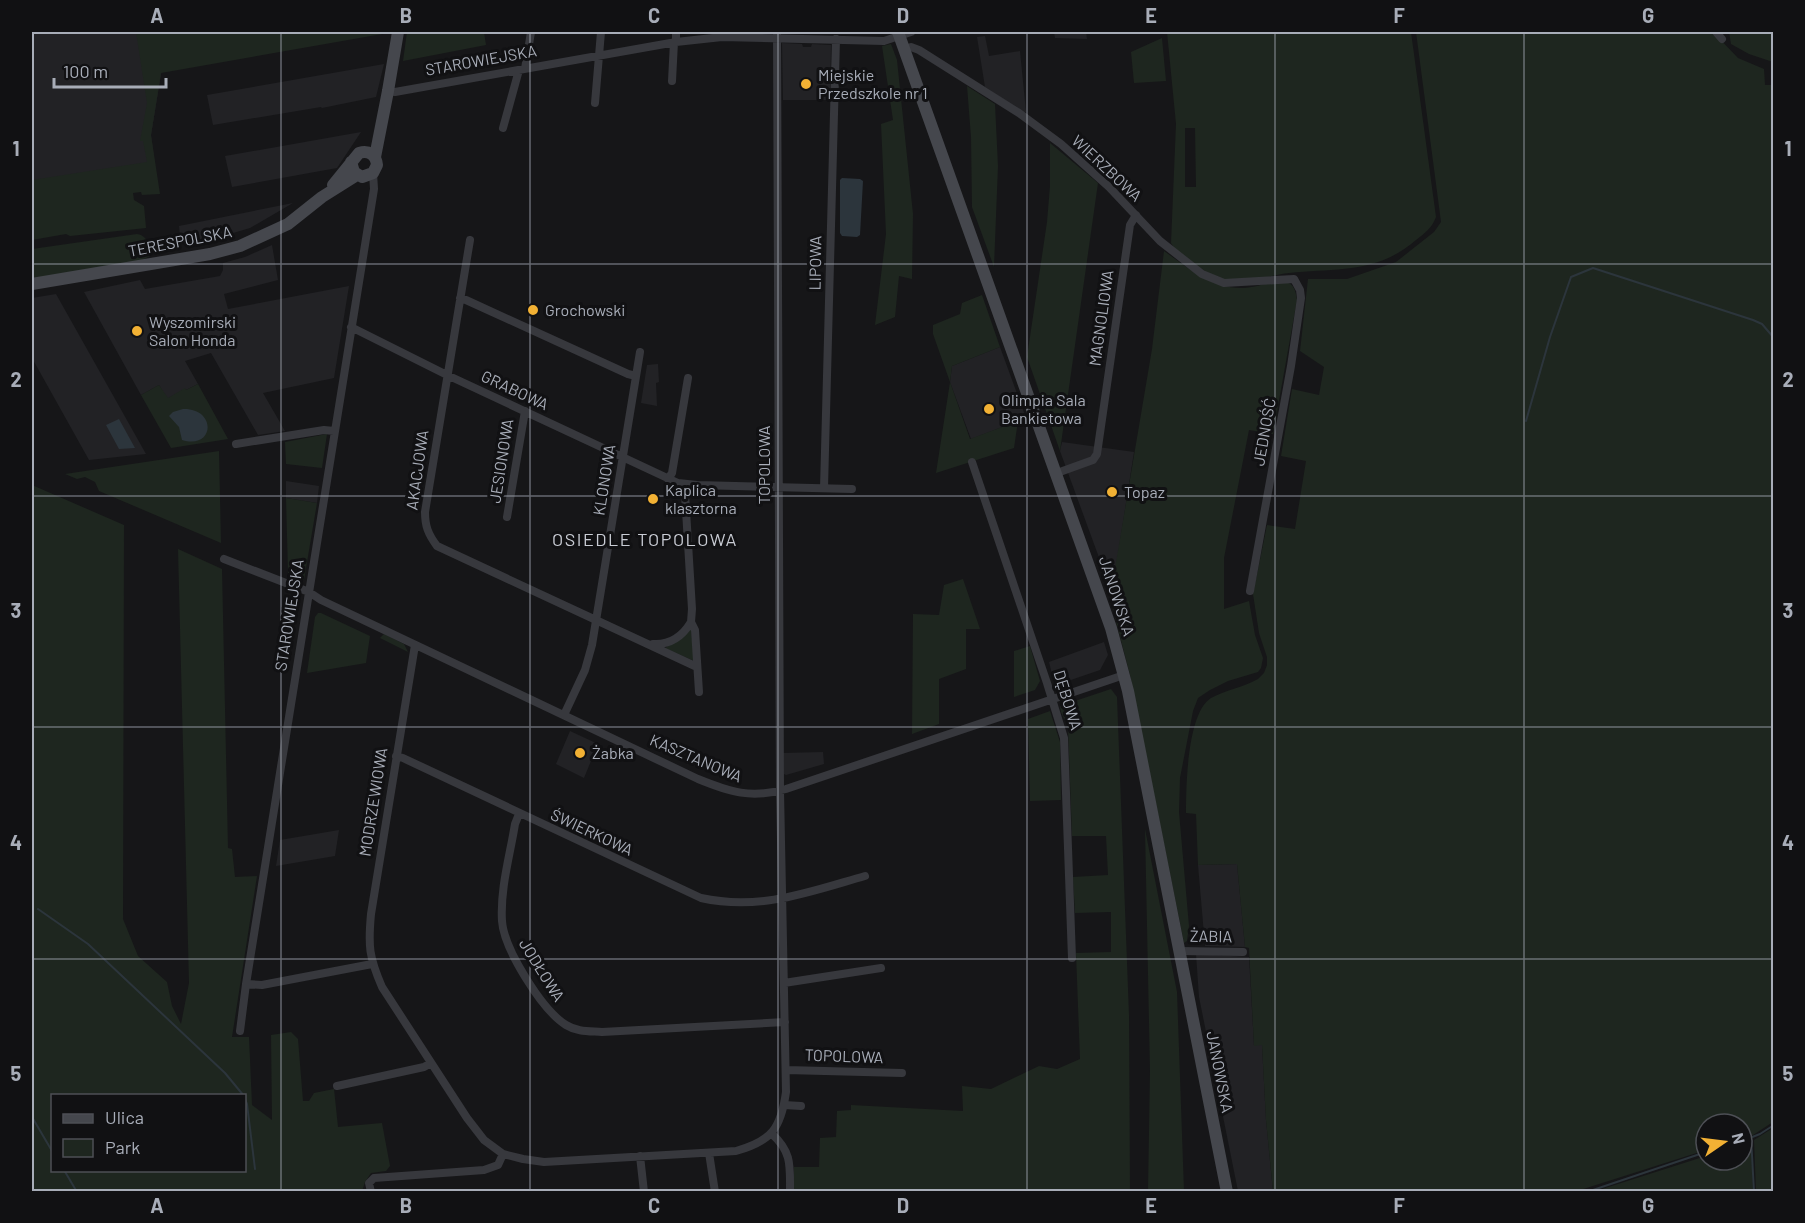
<svg xmlns="http://www.w3.org/2000/svg" width="1805" height="1223" viewBox="0 0 1805 1223" font-family="Barlow,sans-serif">
<style>
.built{fill:#222225}
.green{fill:#1e261f;fill-rule:evenodd}
.water{fill:#2c353c}
.lines{fill:none;stroke-linecap:round;stroke-linejoin:round}
.stream{stroke:#2c353c;stroke-width:2}
.street{stroke:#37383d;stroke-width:8}
.secondary{stroke:#45474d;stroke-width:12}
.grid{fill:none;stroke:#a8adb8;stroke-width:1.5;stroke-opacity:0.55}
.poi-dot{fill:#f2b134;stroke:#111113;stroke-width:2}
.labels{text-anchor:middle;stroke-width:6;stroke-linejoin:round;paint-order:stroke}
.street-label{font-size:16px;fill:#a8adb8;stroke:#111113}
.poi-label{font-size:16px;fill:#a8adb8;stroke:#111113;text-anchor:start}
.neighbourhood-label{font-size:18px;letter-spacing:1.5px;fill:#c9ccd4;stroke:#111113}
.neatline{fill:none;stroke:#a8adb8;stroke-width:2}
.grid-label{font-size:20px;text-anchor:middle;font-weight:bold;fill:#a8adb8}
</style>
<rect width="100%" height="100%" fill="#161618"/>
<!-- built -->
<path class="built" d="M32 32H168L151 135 156 172 32 197Z
M1054 32H1086L1087 39 1055 38Z
M985 36 989 56 1020 51 1026 112 1024 113 985 87 977 37Z
M782 43 802 44 803 47H811L812 44 831 45 830 100H783Z
M384 64 376 97 322 108 321 107 213 125 207 95Z
M361 132 337 168 232 187 225 156Z
M293 203 250 228 213 239 190 242 180 236 179 226Z
M272 245 278 280 224 294 228 309 349 286 334 378 263 393 285 431 258 435 211 353 185 361 198 384 186 390 185 389 167 399 159 385 141 395 84 292 140 280 145 289 220 276 223 270V263L245 257Z
M56 294 146 454 89 460 32 358V298Z
M1000 347 1026 418 971 439 950 382 952 366Z
M658 364 659 382 656 383 657 406 641 403 647 365Z
M1062 442 1134 452 1112 593 1060 451Z
M286 481 319 486 317 503 286 498Z
M1104 642 1108 655 1100 670 1062 683 1053 678 1049 662Z
M570 731 598 744 584 778 556 764Z
M823 752 824 764 786 775 784 774 783 753Z
M339 830 335 856 276 866 280 840Z
M1237 864 1245 947 1205 946 1198 865Z
M1196 954 1249 957 1254 1045H1262L1266 1120 1273 1191H1238L1199 997Z"/>
<!-- green -->
<path class="green" d="M136 32H388V33L161 73 151 135 160 194 142 195 141 192 133 193 134 200 144 206 146 228 70 236 66 234 32 240V180L147 162 143 141H140L147 103Z
M407 32H484L486 45 403 61Z
M1167 32H1411L1436 217C1432 228 1425 233 1416 240 1377 274 1336 268 1289 273 1270 275 1249 284 1230 281 1208 277 1192 262 1175 249L1171 243 1176 124ZM1185 128H1195L1196 187H1185Z
M1416 32H1713L1738 58 1764 69 1765 85H1773V1122L1753 1135 1742 1139V1124H1706V1150L1577 1191H1273L1266 1120 1262 1045 1254 1046 1249 948 1245 947 1237 864 1198 865 1196 814 1186 813C1186 787 1187 713 1211 698 1226 690 1244 687 1258 679L1264 673 1267 665V657L1259 633 1253 594 1267 525 1295 529 1306 461 1281 456 1292 389 1319 395 1324 367 1300 351 1308 279H1347L1396 262 1434 232 1441 222Z
M1729 32H1773V62L1749 54 1731 44Z
M1162 38 1166 81 1134 83 1131 52Z
M891 44 897 60 913 214 912 279 899 276 895 317 875 325 886 234 881 124 893 120 882 46Z
M967 86 995 104 998 166 994 267 972 207 971 137Z
M1050 143 1098 183 1060 451 1027 357 1047 222 1050 186Z
M137 234C149 236 148 246 150 256L140 261 32 280V249Z
M1164 251C1188 268 1213 289 1243 288 1256 288 1272 280 1285 282 1294 283 1296 292 1297 300L1273 434 1249 430 1224 558V609L1249 601 1255 635 1263 658 1261 668 1258 672 1228 681 1210 690 1198 698 1193 711 1180 778 1179 812 1189 926 1187 941 1184 943 1130 675 1110 598 1152 349Z
M982 295 1000 347 952 366 950 382 970 439 1018 421 1014 448 936 473 950 382 933 334V325L960 314 962 303Z
M198 384 228 439 171 448 141 395 159 385 168 398 185 388 186 390Z
M327 434 322 468 286 464 285 442Z
M219 451 221 543 99 491 95 482 85 477 77 479 65 474Z
M32 485 124 525 123 919 138 956 167 982 172 1006 181 1024 189 983 178 549 222 569 228 848 232 849 235 877 257 876 232 1037H249L252 1105 272 1120 271 1035 291 1032 298 1039 303 1101H309L314 1093 334 1089 338 1127 382 1123 390 1166 386 1171 371 1173 365 1182 362 1191H32ZM52 1096H244V1170H52Z
M286 498 317 503 304 580 288 573Z
M963 579 980 629H966V669L939 679V724L912 734 913 614 939 615 944 585Z
M318 613H321L370 636 366 663 307 673 315 617Z
M689 630H691L694 661 665 648Z
M384 634 404 644 408 652 380 638Z
M1030 646 1040 681 1035 690 1014 697V651Z
M1111 689 1117 697 1129 1015 1130 1191H794V1167H819L820 1138 836 1137 837 1111 851 1110V1105L963 1111 962 1086 991 1089 1039 1066 1057 1069 1080 1059 1076 953 1111 952V912L1075 913 1073 877 1108 875 1106 836H1072L1068 727 1061 712 1060 706Z
M1050 711 1060 742 1061 800 1030 801 1028 719Z
M1145 829 1177 992 1184 1191H1148L1150 1071Z
M1773 1128V1191H1756L1754 1140Z
M1751 1142 1753 1191H1596L1706 1156V1160H1742V1145Z"/>
<!-- water -->
<path class="water" d="M842 178 860 179 863 181 860 235 857 237 842 236 840 233V180Z
M183 409C217 408 215 450 182 440L179 427 169 416 173 412Z
M119 419 135 448 119 449 106 425Z"/>
<g class="lines">
<!-- stream -->
<path class="stream" d="M1526 421 1550 337 1571 277 1593 268 1753 320 1762 324 1774 338
M38 909 88 944 225 1073 244 1096
M244 1097 247 1104 255 1169
M32 1117 52 1151
M1751 1137 1754 1192
M1742 1141 1760 1134 1774 1125
M64 1170 77 1192
M1587 1192 1706 1152"/>
<!-- street -->
<path class="street" d="M676 32V42
M1716 32 1722 39
M904 49 911 47 919 50 1019 113 1061 144 1109 187 1160 241 1202 274 1224 283 1294 279 1300 290 1301 298 1291 366 1250 591
M525 69 531 32
M672 81 674 42
M388 91 395 92 676 42 722 37 884 41 911 32
M595 103 601 32
M503 128 519 70
M470 240 425 512C425 526 428 534 437 546L697 667
M460 298 466 300 628 374 636 376
M351 327 447 375 678 483 697 485 852 489
M236 444 324 430 334 431
M972 462 1047 683 1064 738 1072 958
M1057 473 1093 460 1097 454 1130 225 1136 215
M668 479 672 473 688 378
M687 485 685 494 692 609 691 622 695 630 699 692
M824 488 836 39
M507 517 525 411
M224 559 309 592 321 600 698 779C730 792 751 799 786 789L1124 675
M653 644C670 645 682 637 691 622
M415 645 371 914C368 946 369 957 382 987L467 1118 484 1140 503 1154 523 1159 544 1162 736 1151C772 1141 781 1128 786 1092L780 791 777 32
M564 715 585 670 592 645 640 352
M396 756 403 758 701 898C760 911 809 892 865 876
M519 814 515 824C510 855 500 889 502 921 504 949 542 1010 566 1025 577 1032 590 1031 602 1032L785 1022
M1179 951 1243 952
M784 983 881 968
M246 984 262 985 372 964
M240 1031 246 984 374 189 373 173
M786 1070 902 1073
M337 1086 424 1067 431 1063
M784 1105 801 1106
M772 1134C792 1152 790 1166 790 1192
M709 1153 715 1192
M640 1156 644 1192
M371 1192 369 1183 374 1178 484 1170 498 1165 503 1154"/>
<!-- secondary -->
<path class="secondary" d="M898 32 1111 628 1128 691 1227 1192
M375 157 388 91 398 32
M333 185 359 153C369 150 376 155 377 165L373 173 362 177 354 172 351 162
M32 284 210 254 240 246 288 224 322 197 357 175"/>
</g>
<!-- grid -->
<path class="grid" d="M281 32V1192M530 32V1192M778 32V1192M1027 32V1192M1275 32V1192M1524 32V1192M32 264H1774M32 496H1774M32 727H1774M32 959H1774"/>
<!-- markers -->
<g class="poi-dot">
<circle cx="806" cy="84" r="6"/>
<circle cx="533" cy="310" r="6"/>
<circle cx="137" cy="331" r="6"/>
<circle cx="989" cy="409" r="6"/>
<circle cx="1112" cy="492" r="6"/>
<circle cx="653" cy="499" r="6"/>
<circle cx="580" cy="753" r="6"/>
</g>
<g class="labels">
<!-- street labels -->
<g class="street-label">
<text transform="translate(481 60) rotate(-10)" y="6">STAROWIEJSKA</text>
<text transform="translate(1107 168) rotate(43)" y="6">WIERZBOWA</text>
<text transform="translate(180 241) rotate(-11)" y="6">TERESPOLSKA</text>
<text transform="translate(815 263) rotate(-89)" y="6">LIPOWA</text>
<text transform="translate(1101 318) rotate(-82)" y="6">MAGNOLIOWA</text>
<text transform="translate(515 390) rotate(25)" y="6">GRABOWA</text>
<text transform="translate(1264 432) rotate(-80)" y="6">JEDNOŚĆ</text>
<text transform="translate(501 461) rotate(-81)" y="6">JESIONOWA</text>
<text transform="translate(764 465) rotate(-90)" y="6">TOPOLOWA</text>
<text transform="translate(417 470) rotate(-82)" y="6">AKACJOWA</text>
<text transform="translate(604 480) rotate(-81)" y="6">KLONOWA</text>
<text transform="translate(1117 596) rotate(72)" y="6">JANOWSKA</text>
<text transform="translate(289 615) rotate(-81)" y="6">STAROWIEJSKA</text>
<text transform="translate(1068 700) rotate(73)" y="6">DĘBOWA</text>
<text transform="translate(696 758) rotate(23)" y="6">KASZTANOWA</text>
<text transform="translate(373 802) rotate(-81)" y="6">MODRZEWIOWA</text>
<text transform="translate(592 832) rotate(25)" y="6">ŚWIERKOWA</text>
<text transform="translate(1211 936) rotate(1)" y="6">ŻABIA</text>
<text transform="translate(542 970) rotate(58)" y="6">JODŁOWA</text>
<text transform="translate(844 1056) rotate(2)" y="6">TOPOLOWA</text>
<text transform="translate(1220 1072) rotate(79)" y="6">JANOWSKA</text>
</g>
<!-- poi labels -->
<g class="poi-label">
<text x="818" y="81">Miejskie<tspan x="818" dy="18">Przedszkole nr 1</tspan></text>
<text x="545" y="316">Grochowski</text>
<text x="149" y="328">Wyszomirski<tspan x="149" dy="18">Salon Honda</tspan></text>
<text x="1001" y="406">Olimpia Sala<tspan x="1001" dy="18">Bankietowa</tspan></text>
<text x="665" y="496">Kaplica<tspan x="665" dy="18">klasztorna</tspan></text>
<text x="1124" y="498">Topaz</text>
<text x="592" y="759">Żabka</text>
</g>
<!-- neighbourhood labels -->
<g class="neighbourhood-label">
<text x="645" y="546">OSIEDLE TOPOLOWA</text>
</g>
</g>
<!-- border -->
<rect width="1805" height="1223" fill="none" stroke="#111113" stroke-width="66"/>
<!-- legend -->
<rect x="51" y="1094" width="195" height="78" fill="#111113" stroke="#4d4f55" stroke-width="1.5"/>
<rect x="63" y="1114" width="30" height="9" fill="#45474d" stroke="#4d4f55" stroke-width="1.5"/>
<text x="105" y="1124" font-size="18" fill="#a8adb8">Ulica</text>
<rect x="63" y="1139" width="30" height="18" fill="#1e261f" stroke="#4d4f55" stroke-width="1.5"/>
<text x="105" y="1154" font-size="18" fill="#a8adb8">Park</text>
<!-- north arrow -->
<g transform="translate(1724 1142) rotate(76)"><circle r="28" fill="#111113" stroke="#4d4f55" stroke-width="1.5"/>
<path d="M0-4.5L10 22L0 15L-10 22Z" fill="#f2b134"/>
<text y="-9" font-size="16" font-weight="bold" text-anchor="middle" fill="#a8adb8">N</text>
</g>
<!-- scale -->
<path d="M54 78v9h112v-9" fill="none" stroke="#a8adb8" stroke-width="3"/>
<text x="63" y="78" font-size="18" fill="#a8adb8" stroke="#111113" stroke-width="4.5" paint-order="stroke">100 m</text>
<rect x="33" y="33" width="1739" height="1157" class="neatline"/>
<g class="grid-label">
<text x="157" y="23">A</text>
<text x="406" y="23">B</text>
<text x="654" y="23">C</text>
<text x="903" y="23">D</text>
<text x="1151" y="23">E</text>
<text x="1399" y="23">F</text>
<text x="1648" y="23">G</text>
<text x="16" y="156">1</text>
<text x="1788" y="156">1</text>
<text x="16" y="387">2</text>
<text x="1788" y="387">2</text>
<text x="16" y="618">3</text>
<text x="1788" y="618">3</text>
<text x="16" y="850">4</text>
<text x="1788" y="850">4</text>
<text x="16" y="1081">5</text>
<text x="1788" y="1081">5</text>
<text x="157" y="1213">A</text>
<text x="406" y="1213">B</text>
<text x="654" y="1213">C</text>
<text x="903" y="1213">D</text>
<text x="1151" y="1213">E</text>
<text x="1399" y="1213">F</text>
<text x="1648" y="1213">G</text>
</g>
</svg>
